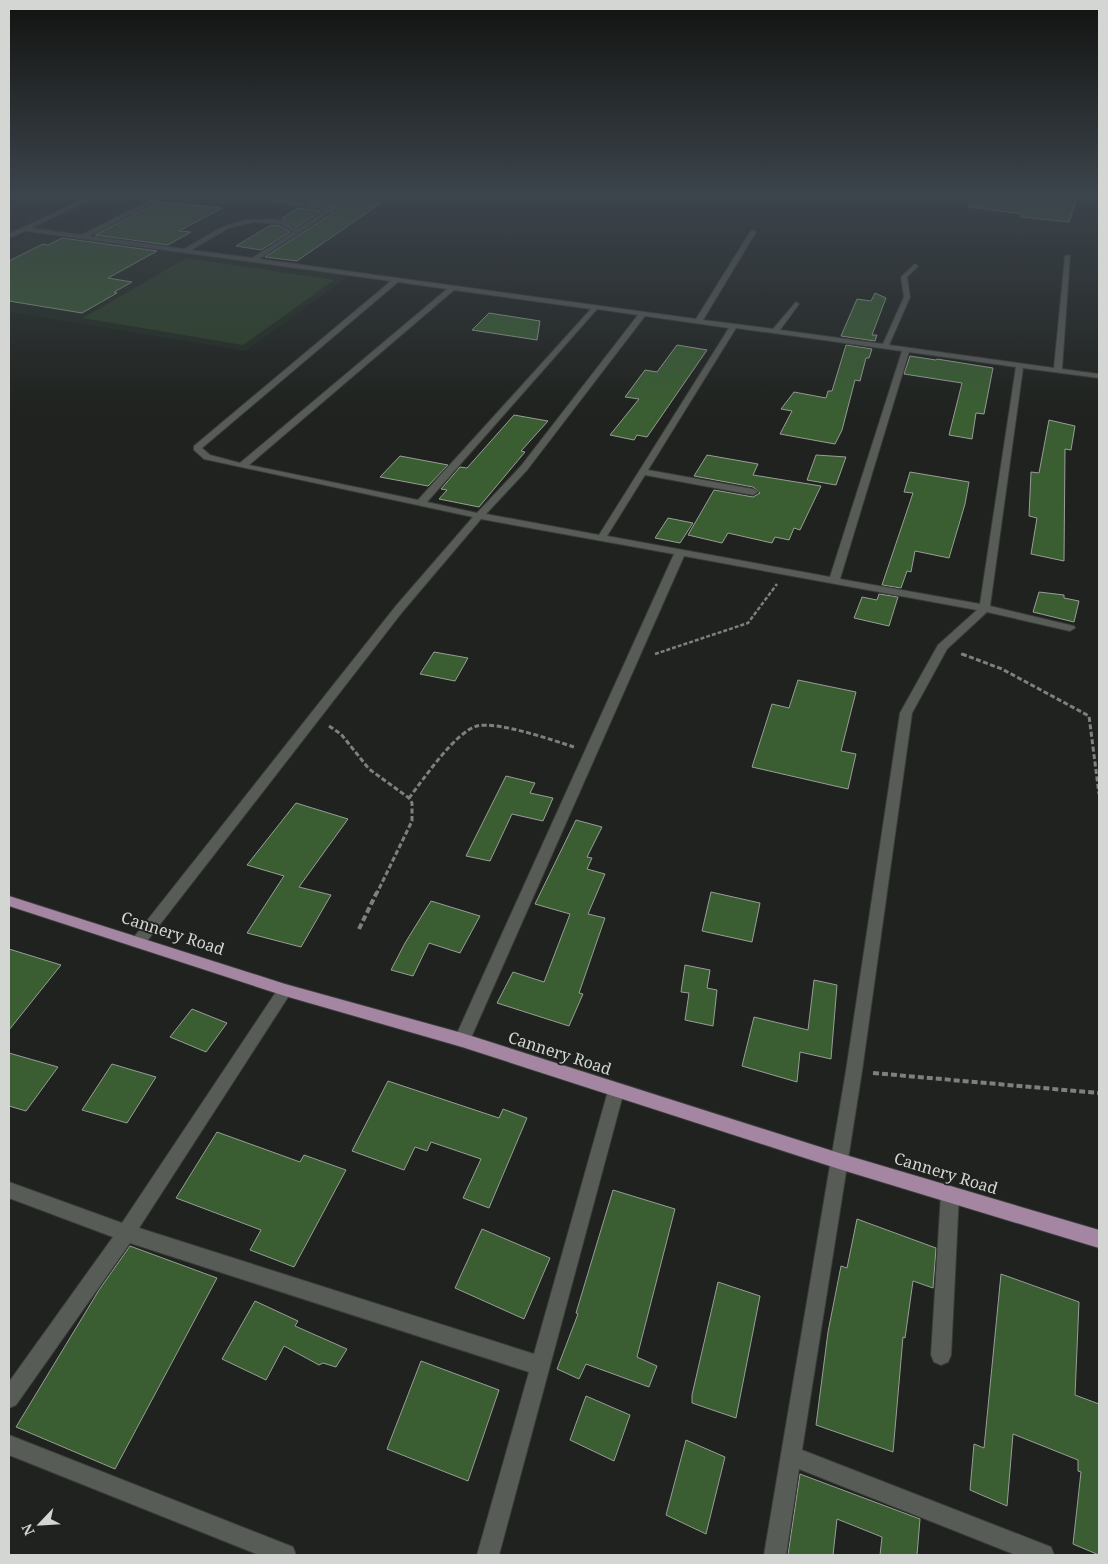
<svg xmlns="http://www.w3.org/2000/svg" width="1108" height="1564" viewBox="0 0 1108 1564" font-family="'Noto Serif',serif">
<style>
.built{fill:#232b22}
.green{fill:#2c4127}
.building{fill:#3a5e32;stroke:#999d98}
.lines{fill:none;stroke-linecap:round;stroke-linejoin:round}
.minor-casing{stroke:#3a3c39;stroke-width:2}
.major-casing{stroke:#3a3c39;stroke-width:2}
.path-far2{stroke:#7d807c;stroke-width:2.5;stroke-dasharray:4 2;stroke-linecap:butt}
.path-far1{stroke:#7d807c;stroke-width:3;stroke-dasharray:5 2.5;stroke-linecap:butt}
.path{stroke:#7d807c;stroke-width:4;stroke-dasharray:6 3;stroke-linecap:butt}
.minor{fill:#585c57;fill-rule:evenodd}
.major{fill:#a485a2;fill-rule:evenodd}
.labels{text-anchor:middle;stroke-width:4;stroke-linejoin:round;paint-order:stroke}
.near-street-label{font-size:16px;fill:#d4d6d3;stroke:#1f221e}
</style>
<rect width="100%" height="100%" fill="#1f221e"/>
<!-- built -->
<path class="built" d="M32 232 349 276 246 351 9 312V243Z"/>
<!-- green -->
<path class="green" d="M186 258 334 280 243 345 83 318Z"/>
<!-- building -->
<path class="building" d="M322 194H394L297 261 265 257 333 213V209L322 203 309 202Z
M969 194H1055L1078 196 1069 222 1021 217 1022 214 969 207Z
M159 202 222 208 179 231 191 232 168 245 95 235Z
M299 208 320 211H321L297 227 282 218Z
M271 225 280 226 290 232 261 250 236 246Z
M62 238 157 251 108 278 132 282 114 292 117 293 82 313 9 301V261L43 244 48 245Z
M875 293 886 298 872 335H877L875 341 841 336 857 299 871 301Z
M489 313 540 321 537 340 472 330Z
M677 345 707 350 647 437 637 435 634 440 610 435 639 399 625 397 645 370 657 372Z
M846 345 872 349 869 358H866L860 381 855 380 842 430 835 444 780 434 792 411 781 409 794 392 826 398 828 391H832Z
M910 356 936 360 937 359 993 368 984 414 976 413 972 439 949 435 962 383 904 374Z
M514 415 548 421 521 451 525 452 479 507 439 499 447 490 441 489 460 467 467 468Z
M1049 420 1075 426 1071 450 1065 449 1064 561 1031 554 1037 518 1029 516 1031 472 1039 473Z
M707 455 758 464 753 475 821 486 800 530 794 528 789 540 775 537 772 543 728 533 722 543 688 535 714 490 753 497 760 493 753 487 694 476Z
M816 455 846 457 836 485 807 480Z
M400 456 448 465 428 486 380 477Z
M910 472 969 482 965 504 949 558 915 551 911 572 907 571 901 588 882 585 913 493 904 492Z
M668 518 693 523 680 543 655 538Z
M1039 592 1064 595V598L1079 601 1074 622 1033 612Z
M879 594 898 597 889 626 854 618 862 597 877 600Z
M434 652 468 658 455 681 420 674Z
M798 680 856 692 841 751 856 754 848 789 752 767 772 704 789 708Z
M506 776 535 783 530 793 553 798 543 821 512 814 490 861 466 856Z
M296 803 348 819 299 887 331 895 301 947 247 933 284 876 247 865Z
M576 820 602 827 587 857 592 858 587 869 605 874 588 914 605 918 579 993 583 994 569 1026 497 1003 513 972 544 982 570 914 535 904Z
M711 892 760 903 752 942 702 931Z
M431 901 480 916 460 953 429 943 413 976 391 970 405 943Z
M9 949 61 965 9 1030Z
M685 965 710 970 707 988 717 990 713 1026 685 1020 689 993 681 992Z
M814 980 837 985 831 1059 800 1052 797 1082 742 1066 754 1017 808 1030Z
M192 1009 227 1023 206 1052 170 1037Z
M9 1053 58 1067 26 1111 9 1106Z
M112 1064 156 1077 127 1123 82 1110Z
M388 1081 499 1118 503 1109 527 1118 489 1208 463 1198 481 1159 431 1142 427 1151 415 1147 404 1170 352 1151Z
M217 1132 300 1162 304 1155 346 1170 294 1267 250 1250 261 1230 176 1198Z
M613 1190 675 1209 637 1357 657 1366 649 1387 586 1364 579 1379 557 1369 578 1314 576 1313Z
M857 1219 936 1248 933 1288 913 1281 905 1338 903 1337 893 1452 816 1425 828 1332 841 1266 847 1268Z
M482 1229 550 1258 524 1319 455 1288Z
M130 1246 217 1278 115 1469 16 1427 99 1290Z
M1001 1274 1079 1302 1075 1395 1099 1404V1555L1073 1544 1081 1472 1078 1471V1460L1013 1434 1007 1506 970 1490 974 1444 984 1448Z
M718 1282 760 1296 736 1418 692 1403V1395Z
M255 1301 298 1321 295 1326 347 1349 336 1367 323 1363 319 1365 284 1346 266 1380 222 1359Z
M421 1361 499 1390 468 1481 387 1449Z
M586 1396 630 1415 614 1461 570 1440Z
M686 1440 725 1457 706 1534 666 1515Z
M800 1474 920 1519 917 1555H880L882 1537 837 1519 833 1555H788Z"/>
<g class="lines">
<!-- minor casing -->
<g class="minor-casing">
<path id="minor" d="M95 194H102L31 228 81 235 163 194H170L89 236 184 249 220 228 244 220 274 219 285 221 297 229 325 211 320 209 212 194 283 200 294 194H301L290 201 321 205 332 211 259 259 696 319 750 232 753 230 756 232 703 320 773 329 796 302 799 304 780 330 883 344 904 297 901 277 915 264 918 266 907 277 910 297 889 345 1054 368 1065 256 1070 255 1062 369 1099 374V378L1023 368 990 606 1074 626 1075 628 1070 631 987 612 947 649 912 713 862 1071 802 1450 1051 1547 1054 1555H1016L799 1469 786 1555H764L846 1071 900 713 938 645 977 610 684 556 470 1040 467 1045 462 1047 457 1045 454 1040 674 554 481 519 403 611 144 945 139 947 134 945 132 941 134 937 395 607 473 517 204 459 194 450V446L391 281 25 231 9 238V234ZM254 222 281 224 293 232 252 258 191 250 229 228ZM398 282 447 289 240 463 210 455 202 448ZM454 290 591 309 418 500 249 465ZM597 309 638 315 521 466 477 513 427 502ZM645 316 729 328 599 535 486 514 527 470ZM736 328 902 351 830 577 607 536 645 475 753 495 758 492 753 489 648 470ZM909 352 1016 367 980 604 840 579Z
M856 194H862L858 197Z
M1084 194H1099V197Z
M285 984 290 986 292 990 290 994 139 1228 534 1354 608 1091 610 1086 616 1084 622 1086 624 1091 499 1555H477L529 1372 130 1243 16 1405 9 1408V1382L113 1237 9 1198V1182L122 1223 280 986Z
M950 1186 956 1188 959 1194 951 1355 948 1362 941 1365 934 1362 931 1355 941 1194 944 1188Z
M9 1435 293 1547 296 1555H259L9 1455Z"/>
</g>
<!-- major casing -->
<g class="major-casing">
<path id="major" d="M9 896 285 984 462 1033 839 1153 1099 1230V1248L839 1169 462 1047 285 996 9 906Z"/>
</g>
<!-- path-far2 -->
<path class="path-far2" d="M655 654 748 623 777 584
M961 654 965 655"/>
<!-- path-far1 -->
<path class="path-far1" d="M962 654 1002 669 1089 716 1099 794
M329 726 341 734 369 769 409 798 412 803V821L377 893
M409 798C423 780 455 732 477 726 498 721 552 740 574 747"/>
<!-- path -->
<path class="path" d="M359 929 377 892
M873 1073 1099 1093"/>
<!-- minor -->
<use href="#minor" class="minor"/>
<!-- major -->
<use href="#major" class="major"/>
</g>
<!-- sky -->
<linearGradient id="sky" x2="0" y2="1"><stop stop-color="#111310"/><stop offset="0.47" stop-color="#3c444c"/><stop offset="1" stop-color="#3c444c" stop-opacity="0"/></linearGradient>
<rect width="1108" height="413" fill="url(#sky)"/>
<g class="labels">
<!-- near-street labels -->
<g class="near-street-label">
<text transform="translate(173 933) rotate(18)" y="6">Cannery Road</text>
<text transform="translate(560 1053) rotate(18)" y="6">Cannery Road</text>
<text transform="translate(946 1173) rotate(17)" y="6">Cannery Road</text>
</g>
</g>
<!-- border -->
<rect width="1108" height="1564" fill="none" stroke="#d4d6d3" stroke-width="20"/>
<!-- north arrow -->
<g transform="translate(40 1524) rotate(245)" stroke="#1f221e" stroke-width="4" paint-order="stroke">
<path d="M0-4L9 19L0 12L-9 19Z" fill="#d4d6d3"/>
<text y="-8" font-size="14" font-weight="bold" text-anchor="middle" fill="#d4d6d3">N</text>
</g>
</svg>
